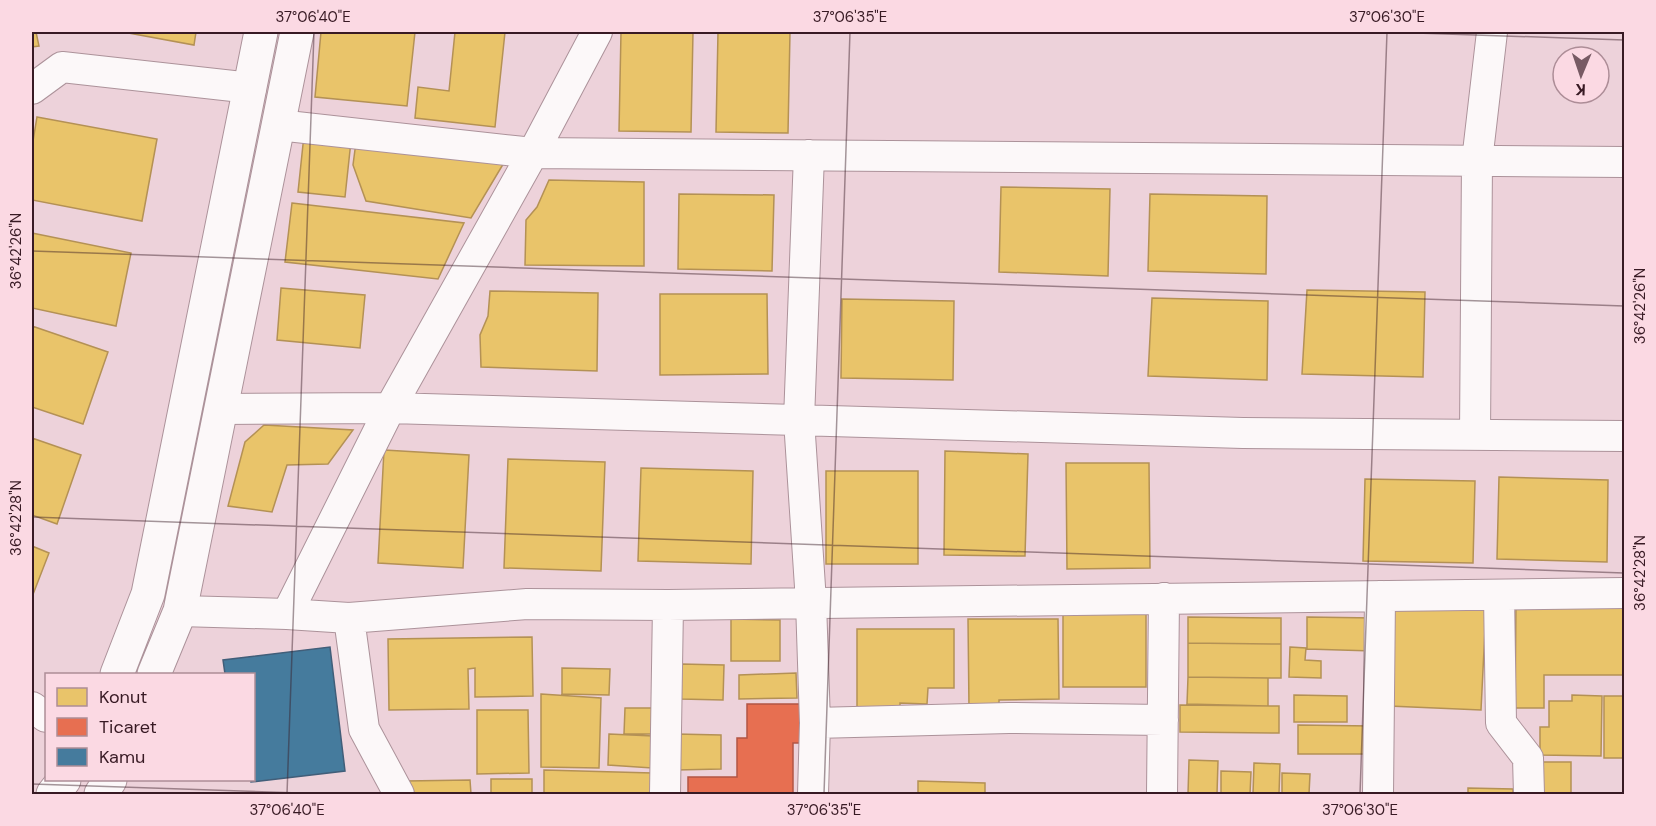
<svg xmlns="http://www.w3.org/2000/svg" width="1656" height="826" viewBox="0 0 1656 826" font-family="'DM Sans',sans-serif">
<style>
.homes{fill:#e9c46a;stroke:#b49155;stroke-width:1.5}
.shops{fill:#e76f51;stroke:#b25644;stroke-width:1.5}
.public{fill:#457b9d;stroke:#415e79;stroke-width:1.5}
.lines{fill:none;stroke-linecap:round;stroke-linejoin:round}
.street-casing{stroke:#ac929a;stroke-width:32}
.secondary-casing{stroke:#ac929a;stroke-width:35}
.street{stroke:#fcf8f9;stroke-width:30}
.secondary{stroke:#fcf8f9;stroke-width:33}
.ticks{fill:none;stroke:#381a24;stroke-width:1.5;stroke-opacity:0.45}
.neatline{fill:none;stroke:#381a24;stroke-width:2}
.ticks-label{font-size:15px;text-anchor:middle;fill:#381a24}
</style>
<rect width="100%" height="100%" fill="#edd2da"/>
<!-- homes -->
<path class="homes" d="M32 32H36L39 46 32 47Z
M123 32H196L194 45Z
M321 32H415L407 106 315 97Z
M455 32H505L495 127 415 118 418 87 449 91Z
M621 32H693L691 132 619 131Z
M718 32H790L788 133 716 132Z
M37 117 157 139 142 221 32 200V147Z
M304 135 351 141 345 197 298 192Z
M356 142 505 161 471 218 366 201 353 165Z
M549 180 644 182V266L525 265 526 220 537 207Z
M1001 187 1110 189 1108 276 999 272Z
M679 194 774 195 772 271 678 269Z
M1150 194 1267 196 1266 274 1148 271Z
M292 203 464 223 438 279 285 262Z
M32 233 131 253 116 326 32 308Z
M281 288 365 295 360 348 277 340Z
M1307 290 1425 292 1423 377 1302 374Z
M490 291 598 293 597 371 481 367 480 335 488 316Z
M660 294H767L768 374 660 375Z
M1152 298 1268 301 1267 380 1148 376Z
M842 299 954 301 953 380 841 378Z
M32 326 108 352 83 424 32 407Z
M264 425 353 430 328 464 287 465 272 512 228 506 245 442Z
M32 438 81 455 57 524 32 515Z
M384 450 469 455 463 568 378 563Z
M945 451 1028 454 1025 556 944 555Z
M508 459 605 462 601 571 504 568Z
M1066 463H1149L1150 568 1067 569Z
M641 468 753 471 751 564 638 561Z
M826 471H918V564H826Z
M1499 477 1608 480 1607 562 1497 559Z
M1365 479 1475 481 1473 563 1363 561Z
M32 546 49 553 32 597Z
M1516 602 1624 608V675H1544V708H1515Z
M1393 604 1486 609 1481 710 1389 706Z
M1063 609H1146V687H1063Z
M1188 617 1281 618V644L1188 643Z
M1307 617 1374 618 1373 651 1307 649Z
M731 619 780 620V661H731Z
M968 619H1058L1059 699 999 700V709H969Z
M857 629H954V688H928L927 704 900 703V715H857Z
M532 637 533 696 475 697V668L468 669 469 709 389 710 388 639Z
M1188 643 1281 644V678L1188 677Z
M1290 647 1306 648 1305 660 1321 661V678L1289 677Z
M681 664 724 665 723 700 681 699Z
M562 668 610 669 609 695 562 694Z
M796 673 797 698 739 699V675Z
M1188 677 1268 678V706L1187 704Z
M541 694 601 698 599 768 541 767Z
M1294 695 1347 696V722H1294Z
M1572 695 1602 696 1601 756 1540 755V727H1549V701H1572Z
M1604 696H1624V758H1604Z
M1180 705 1279 706V733L1180 732Z
M625 708H659L658 734H624Z
M477 710H528L529 773 477 774Z
M1298 725 1371 726V754H1298Z
M609 734 653 736 652 768 608 765Z
M676 734 721 735V769L676 770Z
M1189 760 1218 761 1217 794H1188Z
M1537 762H1571V794H1538Z
M1254 763 1280 764 1279 794H1253Z
M544 770 652 773 651 794H544Z
M1221 771 1251 772 1250 794H1221Z
M1282 773 1310 774 1309 794H1282Z
M491 779H532V794H491Z
M470 780 471 794H413L406 781Z
M918 781 985 783V794H918Z
M1468 788 1513 789V794H1468Z"/>
<!-- shops -->
<path class="shops" d="M747 704H800V743H793V794H688V777H737V738H747Z"/>
<!-- public -->
<path class="public" d="M330 647 345 771 251 782V780H254V674H225L223 660Z"/>
<g class="lines">
<!-- street casing -->
<g class="street-casing">
<path id="street" d="M32 89 62 67 251 88
M278 125 533 153 1624 162
M809 155 799 420 811 602 815 723 813 794
M220 409 390 408 1243 433 1624 436
M1475 435 1477 161 1492 32
M1499 595 1501 723 1528 758 1529 794
M180 611 287 614 349 618 527 604 668 605 1624 593
M287 614 390 408 533 153 597 32
M349 618 364 729 399 794
M32 707 46 717
M815 723 1009 718 1163 720
M665 794 668 605
M1162 794 1164 598
M1378 794 1380 596"/>
</g>
<!-- secondary casing -->
<g class="secondary-casing">
<path id="secondary" d="M117 674 148 594 261 32
M154 674 180 611 297 32
M53 794 64 780
M101 794 110 780"/>
</g>
<!-- street -->
<use href="#street" class="street"/>
<!-- secondary -->
<use href="#secondary" class="secondary"/>
</g>
<!-- ticks -->
<path class="ticks" d="M1387 32 1624 40M32 251 1624 306M32 517 1624 573M32 784 329 794M287 794 314 32M824 794 850 32M1360 794 1387 32"/>
<!-- border -->
<rect width="1656" height="826" fill="none" stroke="#fbd9e3" stroke-width="66"/>
<!-- legend -->
<rect x="45" y="673" width="210" height="108" fill="#fbd9e3" stroke="#ad8d97" stroke-width="1.5"/>
<rect x="57" y="688" width="30" height="18" fill="#e9c46a" stroke="#ad8d97" stroke-width="1.5"/>
<text x="99" y="703" font-size="18" fill="#381a24">Konut</text>
<rect x="57" y="718" width="30" height="18" fill="#e76f51" stroke="#ad8d97" stroke-width="1.5"/>
<text x="99" y="733" font-size="18" fill="#381a24">Ticaret</text>
<rect x="57" y="748" width="30" height="18" fill="#457b9d" stroke="#ad8d97" stroke-width="1.5"/>
<text x="99" y="763" font-size="18" fill="#381a24">Kamu</text>
<!-- north arrow -->
<g transform="translate(1581 75) rotate(182)"><circle r="28" fill="#fbd9e3" stroke="#ad8d97" stroke-width="1.5"/>
<path d="M0-4.5L10 22L0 15L-10 22Z" fill="#775a64"/>
<text y="-9" font-size="16" font-weight="bold" text-anchor="middle" fill="#381a24">K</text>
</g>
<rect x="33" y="33" width="1590" height="760" class="neatline"/>
<g class="ticks-label">
<text x="313" y="22">37°06'40"E</text>
<text x="850" y="22">37°06'35"E</text>
<text x="1387" y="22">37°06'30"E</text>
<text transform="translate(16 251) rotate(-90)" y="5">36°42'26"N</text>
<text transform="translate(1640 306) rotate(-90)" y="5">36°42'26"N</text>
<text transform="translate(16 518) rotate(-90)" y="5">36°42'28"N</text>
<text transform="translate(1640 573) rotate(-90)" y="5">36°42'28"N</text>
<text x="287" y="815">37°06'40"E</text>
<text x="824" y="815">37°06'35"E</text>
<text x="1360" y="815">37°06'30"E</text>
</g>
</svg>
